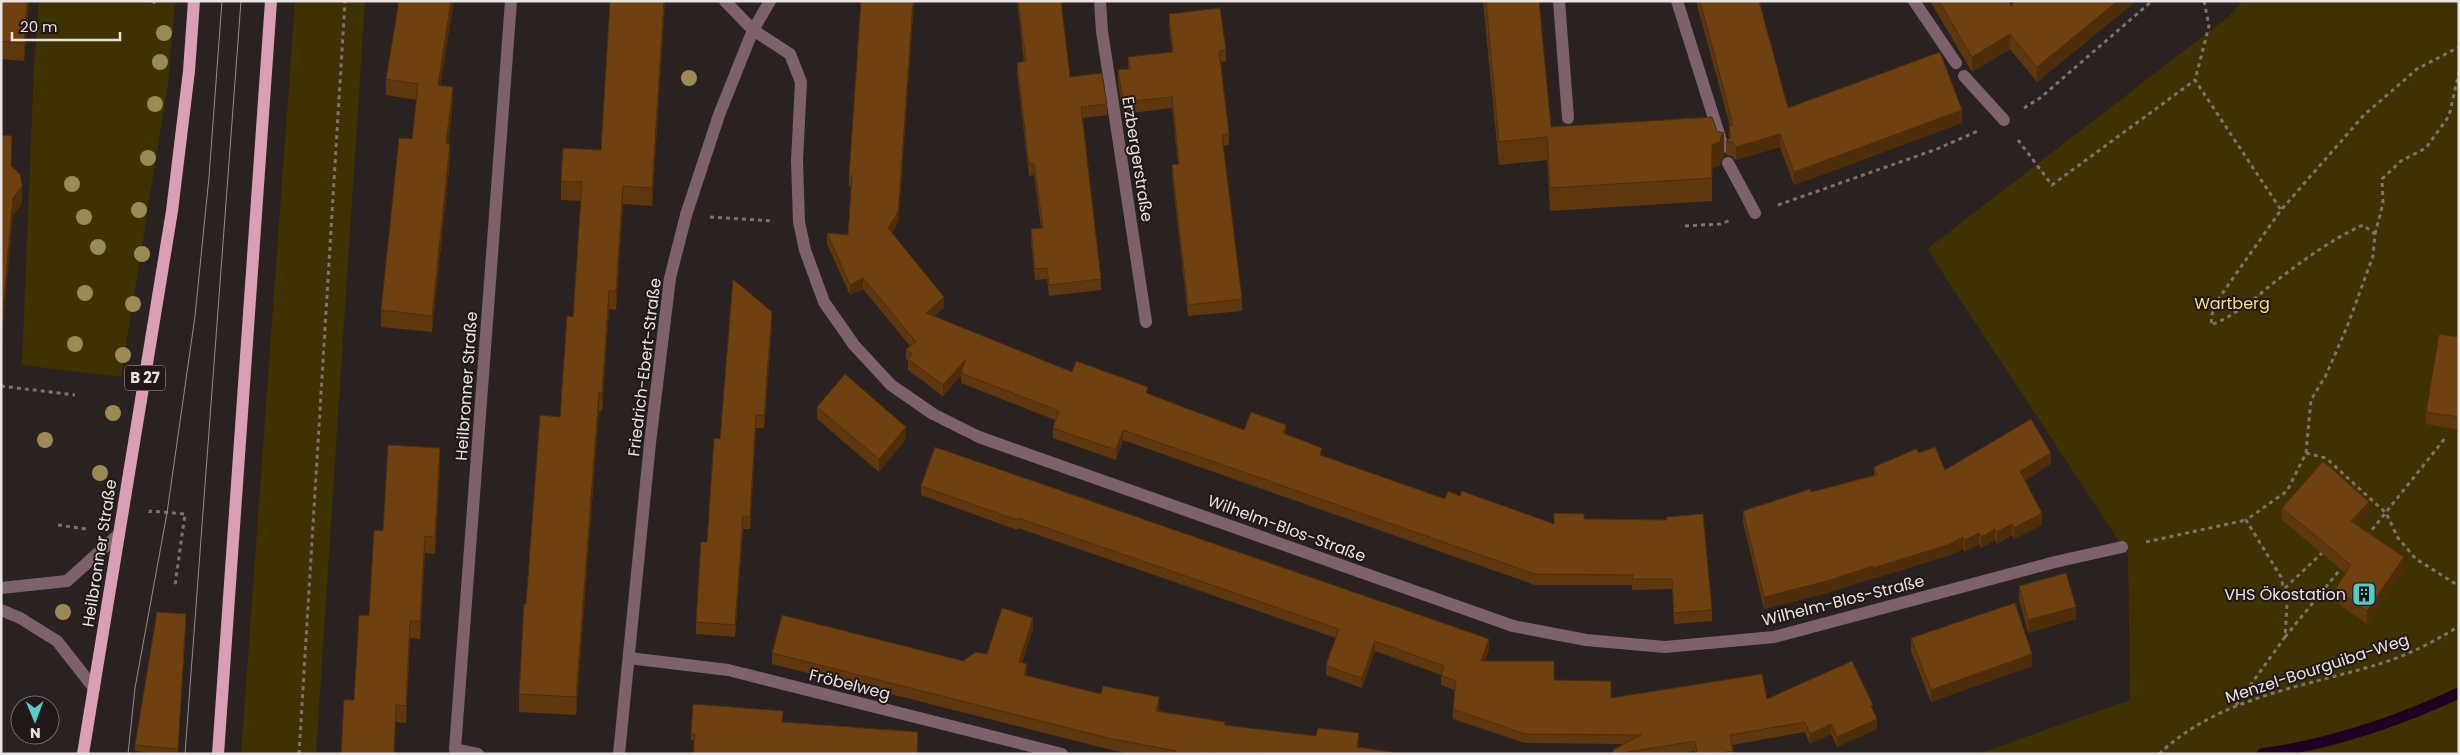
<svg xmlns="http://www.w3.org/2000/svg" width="2460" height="755" viewBox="0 0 2460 755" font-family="Poppins,sans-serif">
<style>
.green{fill:#3e3201}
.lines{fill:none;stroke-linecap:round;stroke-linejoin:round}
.stream{stroke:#1f0023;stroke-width:11}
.path{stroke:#7a7372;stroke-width:3;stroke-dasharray:4 4;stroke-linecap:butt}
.service{stroke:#7e626b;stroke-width:12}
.minor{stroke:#7e626b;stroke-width:12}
.primary{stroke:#da9fb4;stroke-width:12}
.tram{stroke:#928c8a;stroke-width:1}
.tree{fill:#9c8a55}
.wall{fill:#5f370e}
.shaded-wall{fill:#4e2d0b}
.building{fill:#6f4010;stroke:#4e2d0b}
.labels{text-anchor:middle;stroke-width:4;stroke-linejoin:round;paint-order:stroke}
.shield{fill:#201817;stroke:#ada7a6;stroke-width:1}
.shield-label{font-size:15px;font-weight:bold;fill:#e9e4e3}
.street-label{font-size:16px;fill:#e9e4e3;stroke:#201817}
.park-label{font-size:16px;fill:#fadf81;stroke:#201817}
.poi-label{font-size:16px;fill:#e9e4e3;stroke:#201817;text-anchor:end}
</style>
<rect width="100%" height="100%" fill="#2a2220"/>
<!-- green -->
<path class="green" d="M39 1H175L168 83 121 377 22 365 34 65Z
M295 1H365L316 754H241Z
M2243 1H2459V754H1978L2130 700 2128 555 1927 249 2228 17Z"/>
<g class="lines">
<!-- stream -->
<path class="stream" d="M2262 754C2330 744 2397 722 2459 693"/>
<!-- path -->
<path class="path" d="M152 1 157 4
M2204 1 2209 26 2195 80 2281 210
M2024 108 2040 98 2152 1
M2018 140 2052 185 2195 80
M1778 205 1937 149 1980 130
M710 217 774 221
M1685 226 1720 224 1731 220
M2375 234 2383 203 2382 179 2401 161 2426 148 2449 116 2459 72
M1 386 75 395
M2306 453 2326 458 2386 513 2398 538 2416 559 2459 586
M150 513V511L185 514 175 585
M58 525 86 529
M2367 536 2446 437
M2146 542 2246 520
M2285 588 2322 553
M2285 637 2343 566
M2236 705 2285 637 2287 604 2281 577 2246 520 2287 491 2306 453 2311 400 2326 375 2347 327 2373 256 2375 234 2363 225C2330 240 2301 262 2272 284 2253 300 2234 316 2211 325L2212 314 2219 298 2281 210 2364 115 2417 69 2459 47
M299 754 345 1
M2159 754C2219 697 2304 687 2379 664 2408 655 2434 642 2459 626"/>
<!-- service -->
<path class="service" d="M1559 1 1568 118
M1677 1 1723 147
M1914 1 1956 63
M1964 76 2004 120
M1728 163 1755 213"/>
<!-- minor -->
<path class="minor" d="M725 1 753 30 790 54 801 82 797 161 799 222 805 250 824 302 854 345 891 385 933 414 979 437 1513 626 1586 640 1665 647 1774 637 2055 562 2122 547
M1100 1 1102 31 1146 322
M1 588 67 581 119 534
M1 610 20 618 57 641 94 688
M629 658 728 670 1062 754
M478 754 455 749 511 1
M619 754 650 443 670 278 686 215 719 115 753 30 770 1"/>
<!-- primary -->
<path class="primary" d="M83 754 172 211 189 71 194 1
M218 754 271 1"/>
<!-- tram -->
<path class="tram" d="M128 754 135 688 167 513 195 316 209 177 222 1
M185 754 241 1"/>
</g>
<!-- trees -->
<g class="tree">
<circle cx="164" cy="33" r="8"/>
<circle cx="160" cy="62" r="8"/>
<circle cx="689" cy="78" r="8"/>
<circle cx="155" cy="104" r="8"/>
<circle cx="148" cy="158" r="8"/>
<circle cx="72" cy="184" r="8"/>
<circle cx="139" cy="210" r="8"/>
<circle cx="84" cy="217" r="8"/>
<circle cx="98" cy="247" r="8"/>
<circle cx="142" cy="254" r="8"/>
<circle cx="85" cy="293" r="8"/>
<circle cx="133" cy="304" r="8"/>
<circle cx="75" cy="344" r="8"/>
<circle cx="123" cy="355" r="8"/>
<circle cx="113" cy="413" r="8"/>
<circle cx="45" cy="440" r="8"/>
<circle cx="100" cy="473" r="8"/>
<circle cx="63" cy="612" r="8"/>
</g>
<!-- wall -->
<path class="wall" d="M1 1H29L24 61 1 59Z
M399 1H454L440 85 453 103 448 144 450 160 432 332 381 327V310L412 139 417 100 386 95V79Z
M610 1H665L652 206 623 204 616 310 609 309 602 411H599L576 715 519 712V694L526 604 560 417 573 317 581 201 561 200V181L601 150Z
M861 1H914L899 213 898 222 892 233 944 308 934 316 1072 372 1148 394 1244 430 1286 434 1322 456 1445 499 1460 496 1554 524 1584 519 1666 520 1712 610V621L1674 624 1672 589 1632 590V585H1535L1123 440 1116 460 1053 438V428L1055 420 961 383V375L943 396 908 370V361L906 359V349L910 346 863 289 850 295 827 244V233L848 235 851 187H849V176Z
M1017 1H1061L1070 77 1107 104V115L1083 118 1101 279V290L1049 296 1047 279 1035 280 1031 240V229L1041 228 1034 175 1029 176 1017 74V63L1024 62Z
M1483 1H1539L1551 127 1724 156 1721 159 1720 165 1712 168V201L1550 211 1547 160 1499 165Z
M1696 1H1759L1788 108 1962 123 1794 185 1780 147 1736 160 1732 156 1726 155V142L1729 139V126H1730Z
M1930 1H2008L2011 6 2136 1 2037 82 2010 49 1972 72Z
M1169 14 1226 50V61L1221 62 1229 134V145L1223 146 1242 299V311L1188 316 1172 176V165L1178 164 1172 108 1123 114 1118 82V70L1128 69V57L1172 52 1169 25Z
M772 325 764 428H756L750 529H743L735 637 696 634V622L707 542 720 439Z
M2459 337V430L2426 424V412Z
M817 407 906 439 879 472 817 419Z
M1919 453 1945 470 2051 464 2025 480 2042 525 2014 539 2012 535 1997 544 1995 540 1981 548 1979 544 1965 552 1963 549 1950 555 1873 579V578L1827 593 1764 609 1743 522V511L1811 492 1874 475V467Z
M440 466 435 554 425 553 420 639 410 638 406 723 396 722 354 700 383 531Z
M921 486 1489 649 1485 661 1554 680 1611 698 1767 699 1873 711 1877 729 1837 747 1831 734 1810 744 1805 732 1732 745 1733 754H1695V751L1678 754H1613V750L1623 744 1525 743 1453 719V709L1455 690 1441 685V675L1375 651 1362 688 1326 675V665L1336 638 1018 528 1017 530 921 495Z
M2282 508 2369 514 2358 526 2404 570 2367 624 2335 602V589L2345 573 2282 520Z
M2019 586 2076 619 2028 633 2019 599Z
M186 621 178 754H160L135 751V745Z
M1033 629 1022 663 1027 676 1159 708V711L1225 725 1359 744 1358 747 1405 754H1130L1108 749 772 664V653L963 661 987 654Z
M1911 638 2032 666 1931 702 1911 651Z
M783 722 918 739 917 754H693L694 740H691V733Z"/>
<!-- shaded-wall -->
<path class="shaded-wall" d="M27 1H29L24 61V43Z
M451 1H454L438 101V85Z
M664 1H665L652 206V188Z
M913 1H914L899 213 898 222 888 239V228Z
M2118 1H2136L2037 82V67Z
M2010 34V49L1972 72V57Z
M453 87V103L446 160V144Z
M1962 110V123L1794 185V172Z
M1724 133V156L1721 159 1720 165 1712 168V145Z
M1780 134V147L1736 160V147Z
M12 136V154L11 184V166Z
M450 144V160L432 332V316Z
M22 186V204L13 216 1 350V332L13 198Z
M623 186V204L616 310V291Z
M863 278V289L850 295V285Z
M609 291V309L602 411V393Z
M944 297V308L926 323V313Z
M772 312V325L764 428V416Z
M966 359 961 373V375L943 396V385Z
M599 392V411L576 715V697Z
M756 415V428L750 529V517Z
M1286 425V435L1283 433Z
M906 427V439L879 472V459Z
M1123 430V440L1116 460V450Z
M440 448V466L435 554V537Z
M2051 453V464L2020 483V471Z
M2369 502V514L2351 534V521Z
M2042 513V525L2014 539V528Z
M743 516V529L735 637V625Z
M2012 524V535L1997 544V532Z
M1995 529V540L1981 548V537Z
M1979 533V544L1965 552V540Z
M425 536V553L420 639V621Z
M1963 537V549L1950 555 1873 579V568Z
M2404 557V570L2367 624V611Z
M1873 566V578L1827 593 1764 609V597Z
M2076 607V619L2028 633V620Z
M1033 618V629L1019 673V662Z
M410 621V638L406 723V706Z
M1489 639V649L1481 671V661Z
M1375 641V651L1362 688V678Z
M2032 654V666L1931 702V690Z
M1027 664V675L1024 686V675Z
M1159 697V708L1156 722V711Z
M396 705 395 754H394Z
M1877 719V729L1837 747V737Z
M1831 724V734L1810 744V734Z"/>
<!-- building -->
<path class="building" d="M1 1H27L24 43 1 41Z
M399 1H451L438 85 453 87 446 144H450L432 316 381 310 399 138 412 139 418 84 386 79Z
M610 1H664L652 188 623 186 616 291H609L602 393 599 392 576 697 519 694 524 604H526L540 415 560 417 567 316 573 317 582 182 561 181 563 148 601 150Z
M861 1H913L899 203 898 212 888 228 944 297 926 313 1072 372 1076 361 1148 387 1146 393 1244 430 1251 412 1286 425 1283 433 1322 448 1320 455 1445 499 1448 491 1460 496 1462 491 1554 524V513L1584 514V519L1667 520 1666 517 1703 514 1712 610 1674 613 1672 579H1632L1633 575 1535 574 1123 430 1116 450 1053 428 1059 411 961 373 966 359 943 385 908 359 912 354 906 349 916 342 863 278 850 285 827 233 848 235 852 176H849Z
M1018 1H1061L1070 77 1102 73 1107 104 1081 107 1101 279 1049 285 1047 268 1035 269 1031 229 1043 228 1034 164H1029L1017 63 1026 61Z
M1486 1H1539L1551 127 1712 117 1717 131 1724 133 1721 136 1720 142 1712 145V178L1550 188 1547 137 1499 142Z
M1700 1H1759L1788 108 1940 52 1962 110 1794 172 1780 134 1736 147 1732 142H1726L1731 136 1729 126 1733 125Z
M1939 1H2008L2011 6 2016 1H2118L2037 67 2010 34 1972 57Z
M1220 8 1226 50 1219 51 1229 134 1222 135 1242 299 1188 305 1172 165 1179 164 1172 97 1123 102 1118 70 1130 69 1128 57 1173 52 1169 14Z
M1 135 12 136 11 166 20 174 22 186 13 198 1 332Z
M733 279 772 312 764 416 756 415 750 517 743 516 735 625 696 622 701 542H707L714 438 720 439Z
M2439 334 2459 337V417L2426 412Z
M845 374 906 427 879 459 817 407Z
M2031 419 2051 453 2020 471 2042 513 2014 528 2012 524 1997 532 1995 529 1981 537 1979 533 1965 540 1963 537 1950 544 1873 568V566L1827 581 1764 597 1743 511 1810 489 1811 492 1877 475 1874 467 1916 449 1919 453 1935 447 1945 470Z
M388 445 440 448 435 537 425 536 420 621H410L406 706 396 705 394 754H341L344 700H354L359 615 369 616 374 530 383 531Z
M935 447 1489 639 1481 661H1554V680L1611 681V698L1762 674 1767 699 1852 661 1873 705 1871 706 1877 719 1837 737 1831 724 1810 734 1805 722 1730 735 1733 751 1714 754H1697L1695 741 1615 754 1613 750 1641 735 1525 734 1453 709 1456 681 1441 675 1444 666 1375 641 1362 678 1343 672 1326 665 1339 629 1018 518 1017 520 921 486Z
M2323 461 2369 502 2351 521 2404 557 2367 611 2335 589 2351 565 2282 508Z
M2066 573 2076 607 2028 620 2019 586Z
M2015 603 2032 654 1931 690 1911 638Z
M1002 608 1033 618 1019 662 1027 664 1024 675 1101 694 1103 686 1159 697 1156 711 1225 722 1224 725 1316 736 1318 728 1359 733 1357 747 1405 754 1176 753V751L1108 738 772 653 782 615 963 661 976 652 987 654Z
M157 612 186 614 178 749 135 745Z
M693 704 783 711 782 722 918 732 917 754H693L695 734 691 733Z"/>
<!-- icons -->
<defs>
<g id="building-square" transform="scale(1.25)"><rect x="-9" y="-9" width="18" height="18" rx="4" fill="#54cdc8" stroke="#201817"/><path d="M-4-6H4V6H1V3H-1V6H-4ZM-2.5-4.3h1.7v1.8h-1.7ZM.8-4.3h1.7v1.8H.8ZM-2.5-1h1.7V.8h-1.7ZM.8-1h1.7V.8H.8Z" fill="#111"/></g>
</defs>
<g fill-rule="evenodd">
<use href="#building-square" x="2364" y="594"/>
</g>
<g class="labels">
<!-- shield labels -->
<rect class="shield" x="125" y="365.5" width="40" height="25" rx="4"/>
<g class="shield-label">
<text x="145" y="383">B 27</text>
</g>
<!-- street labels -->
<g class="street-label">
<text transform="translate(1138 159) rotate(81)" y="6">Erzbergerstraße</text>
<text transform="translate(644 367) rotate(-83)" y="6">Friedrich-Ebert-Straße</text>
<text transform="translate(466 386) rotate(-86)" y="6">Heilbronner Straße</text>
<text transform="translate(1287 528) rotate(20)" y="6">Wilhelm-Blos-Straße</text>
<text transform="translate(99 553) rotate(-81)" y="6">Heilbronner Straße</text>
<text transform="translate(1843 600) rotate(-14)" y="6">Wilhelm-Blos-Straße</text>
<text transform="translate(2317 668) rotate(-18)" y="6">Menzel-Bourguiba-Weg</text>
<text transform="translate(850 684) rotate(14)" y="6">Fröbelweg</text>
</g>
<!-- park labels -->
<g class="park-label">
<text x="2232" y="309">Wartberg</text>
</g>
<!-- poi labels -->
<g class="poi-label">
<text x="2346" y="600">VHS Ökostation</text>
</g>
</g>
<!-- border -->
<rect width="2460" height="755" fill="none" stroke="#e9e4e3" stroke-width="5"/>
<!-- north arrow -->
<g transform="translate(35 720) rotate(179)"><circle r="24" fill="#201817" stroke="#706a69"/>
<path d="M0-4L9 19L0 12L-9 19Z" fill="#54cdc8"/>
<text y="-8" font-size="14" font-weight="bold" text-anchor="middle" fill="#e9e4e3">N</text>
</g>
<!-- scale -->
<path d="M12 32v8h108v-8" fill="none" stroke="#e9e4e3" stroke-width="2.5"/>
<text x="20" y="32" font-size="15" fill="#e9e4e3" stroke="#201817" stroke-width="4" paint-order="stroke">20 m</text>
</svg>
